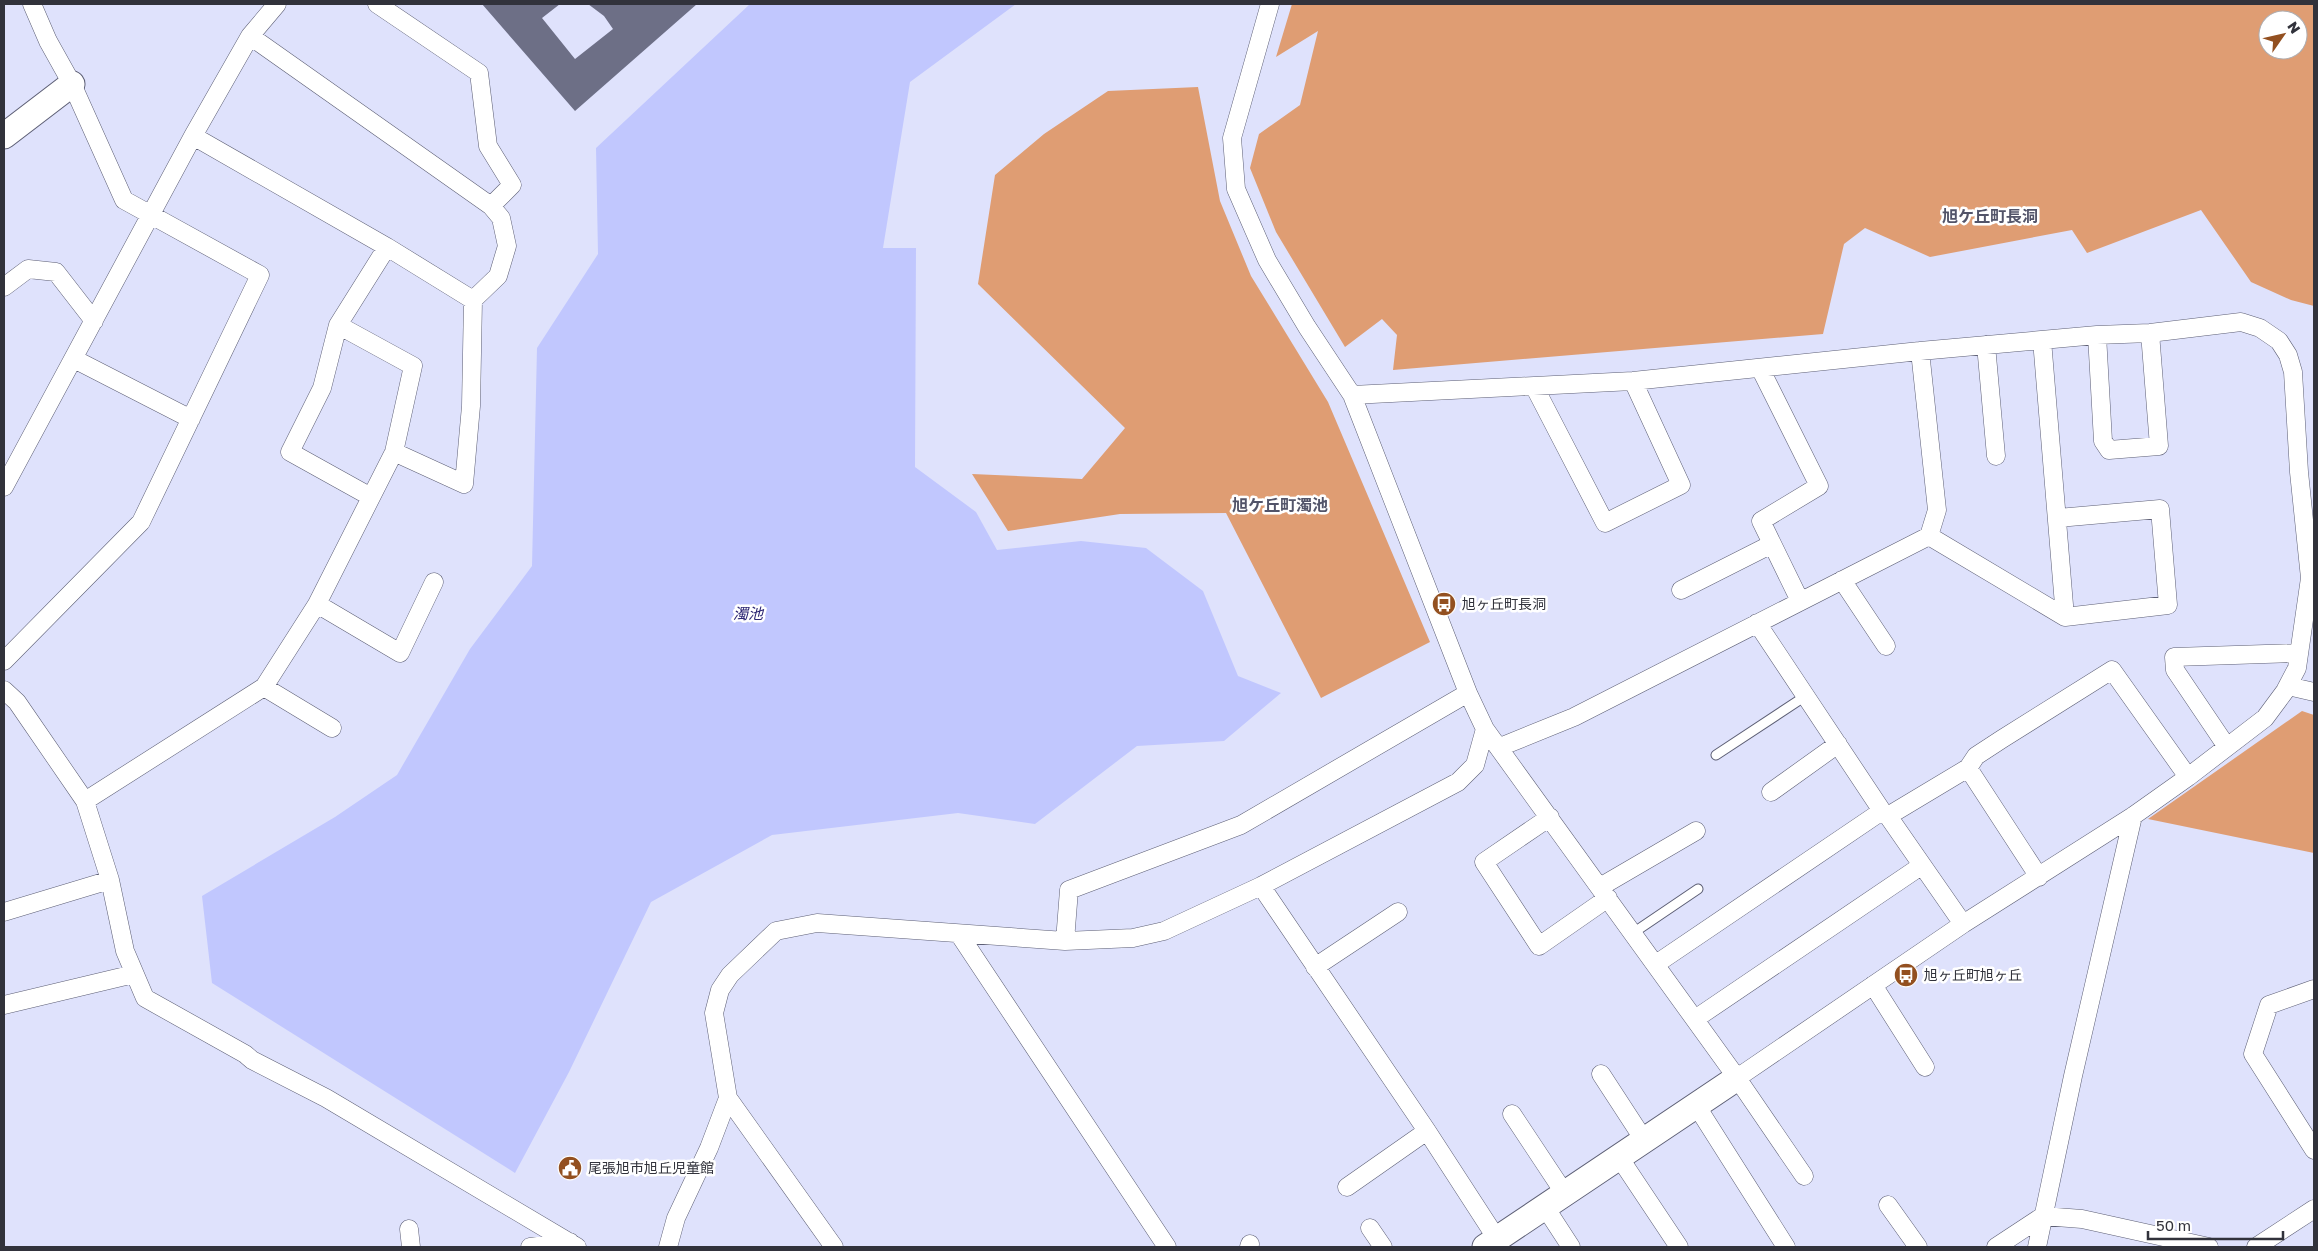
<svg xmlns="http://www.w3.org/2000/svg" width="2318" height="1251" viewBox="0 0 2318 1251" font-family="'Golos Text','Noto Sans JP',sans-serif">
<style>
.forest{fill:#df9d73;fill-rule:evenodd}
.water{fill:#c1c7fe}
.building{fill:#6d6f86}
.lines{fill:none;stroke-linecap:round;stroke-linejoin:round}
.lane-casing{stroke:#5d5f75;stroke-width:11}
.street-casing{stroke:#5d5f75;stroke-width:19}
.secondary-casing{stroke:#5d5f75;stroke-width:27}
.lane{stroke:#fff;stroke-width:9}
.street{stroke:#fff;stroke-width:18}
.secondary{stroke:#fff;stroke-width:25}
.labels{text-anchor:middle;stroke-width:5;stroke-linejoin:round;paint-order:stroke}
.poi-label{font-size:14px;fill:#31323b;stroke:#fff;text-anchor:start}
.water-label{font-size:15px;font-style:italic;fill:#2b2572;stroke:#fff}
.quarter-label{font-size:16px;font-weight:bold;fill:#525469;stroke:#fff}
</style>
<rect width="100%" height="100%" fill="#dfe2fc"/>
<!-- forest -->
<path class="forest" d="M1292 4H2314V306L2291 300 2251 282 2201 210 2087 253 2072 230 1930 257 1865 228 1844 244 1823 334 1393 370 1397 335 1382 319 1345 347 1276 232 1250 168 1259 134 1300 105 1318 31 1276 57ZM2268 20H2298V50H2268Z
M1198 87 1220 201 1251 276 1328 402 1430 642 1321 698 1226 513 1120 514 1008 531 972 474 1082 479 1125 428 978 284 995 175 1044 134 1108 91Z
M2302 711 2314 715V853L2148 819Z"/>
<!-- water -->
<path class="water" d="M750 4H1016L910 82 883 248H916L915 467 976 512 997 550 1081 541 1146 548 1203 591 1238 676 1281 693 1224 741 1137 746 1035 824 958 813 772 835 651 902 569 1072 515 1173 212 983 202 896 335 817 397 775 470 649 532 566 537 348 598 254 596 148Z"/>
<!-- building -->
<path class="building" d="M482 4H560L542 18 575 59 613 29 604 16 588 4H697L575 111Z"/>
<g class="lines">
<!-- lane casing -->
<g class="lane-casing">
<path id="lane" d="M1716 755 1804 697
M1633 933 1698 889"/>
</g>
<!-- street casing -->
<g class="street-casing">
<path id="street" d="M1270 4 1232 138 1236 189 1267 260 1307 327 1352 395 1468 693 1485 729 1737 1078 1804 1176
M250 36 491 206 512 185 488 146 479 73 377 4
M193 136 387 247 473 300
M4 287 28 269 56 272 94 321
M2097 335 2103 441 2109 450 2159 446 2150 333
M1986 345 1996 456
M74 359 191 419
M1760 368 1819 486 1761 521 1800 601
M1534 386 1605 523 1681 485 1633 381
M1352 395 1633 381 1920 351 2097 335 2150 333 2241 322 2260 328 2279 341 2288 355 2293 372 2299 472 2310 578 2297 668 2285 691 2265 718 2188 777 2133 816 1963 924 1737 1078
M394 452 464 484 471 406 473 300 498 276 507 246 501 218 491 206
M4 487 193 136 250 36 277 4
M371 497 290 452 322 388 338 325 387 247
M2058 518 2160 509 2168 605 2065 617
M1929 536 2065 617 2042 340
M1842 580 1886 646
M1681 590 1772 544
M317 604 400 653 434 582
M1757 623 1882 811 1888 816 1963 924
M4 661 141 522 260 275 124 200 72 84 48 41 32 4
M2288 686 2314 692
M264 687 332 728
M4 690 17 702 85 801 110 880 125 951 145 998 245 1054 252 1060 326 1098 577 1247
M1500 747 1574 717 1929 536 1937 510 1920 351
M2227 747 2175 670 2174 657 2299 653
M1968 768 2039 877
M1771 792 1838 744
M85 801 264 687 317 604 394 452 413 366 338 325
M1888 816 1968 768 1976 756 2002 739 2112 670 2188 777
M1550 817 1484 862 1539 946 1608 898
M1261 886 1427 1131 1497 1239
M1600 887 1696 831
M4 912 110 880
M959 934 1167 1247
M1065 941 1069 890 1241 825 1468 693
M1656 964 1882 811
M1315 967 1398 912
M1873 985 1925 1067
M2314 989 2269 1005 2253 1054 2314 1150
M4 1005 134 974
M1695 1019 1921 866
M1601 1074 1644 1140
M1696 1105 1786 1247
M1512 1114 1565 1194
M1619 1157 1679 1247
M1347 1187 1427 1131
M1888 1205 1918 1247
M1545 1207 1571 1247
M1370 1228 1383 1247
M409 1229 411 1247
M530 1247 570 1242
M668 1247 676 1218 709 1148 728 1098
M834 1247 728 1098 714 1013 720 990 730 975 776 931 817 923 1065 941 1133 938 1164 931 1261 886 1458 782 1475 765 1485 729
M1249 1247 1250 1244
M1996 1247 2043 1216 2082 1219 2209 1247
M2037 1247 2073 1076 2133 816
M2256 1247 2314 1209"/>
</g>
<!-- secondary casing -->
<g class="secondary-casing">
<path id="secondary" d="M4 136 72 84
M1485 1247 1737 1078"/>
</g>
<!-- lane -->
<use href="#lane" class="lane"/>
<!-- street -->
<use href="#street" class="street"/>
<!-- secondary -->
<use href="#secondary" class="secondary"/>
</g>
<!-- icons -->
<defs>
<g id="bus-disc" transform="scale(1.25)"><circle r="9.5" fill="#935020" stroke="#fff"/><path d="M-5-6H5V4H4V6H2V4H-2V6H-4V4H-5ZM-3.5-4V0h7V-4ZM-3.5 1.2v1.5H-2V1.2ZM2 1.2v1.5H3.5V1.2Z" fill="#fff"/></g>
<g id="civic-disc" transform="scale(1.25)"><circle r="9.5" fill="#935020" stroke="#fff"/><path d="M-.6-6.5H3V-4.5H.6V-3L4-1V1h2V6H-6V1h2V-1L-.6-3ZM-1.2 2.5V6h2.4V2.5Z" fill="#fff"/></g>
</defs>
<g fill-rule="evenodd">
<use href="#bus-disc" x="1444" y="604"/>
<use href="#bus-disc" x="1906" y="975"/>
<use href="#civic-disc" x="570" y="1168"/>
</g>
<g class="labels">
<!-- poi labels -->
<g class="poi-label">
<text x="1462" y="609">旭ヶ丘町長洞</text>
<text x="1924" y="980">旭ヶ丘町旭ヶ丘</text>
<text x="588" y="1173">尾張旭市旭丘児童館</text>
</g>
<!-- water labels -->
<g class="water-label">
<text x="748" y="619">濁池</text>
</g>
<!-- quarter labels -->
<g class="quarter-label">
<text x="1990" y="222">旭ケ丘町長洞</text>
<text x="1280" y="511">旭ケ丘町濁池</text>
</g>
</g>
<!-- border -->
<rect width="2318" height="1251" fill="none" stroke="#31323b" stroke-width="10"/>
<!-- north arrow -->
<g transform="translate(2283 35) rotate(56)"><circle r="24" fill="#ffffff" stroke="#adadb1"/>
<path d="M0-4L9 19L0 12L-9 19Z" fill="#935020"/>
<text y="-8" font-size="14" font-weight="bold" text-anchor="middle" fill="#31323b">N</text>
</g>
<!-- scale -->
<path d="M2148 1231v8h135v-8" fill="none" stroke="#31323b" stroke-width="2.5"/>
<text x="2156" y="1231" font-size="15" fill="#31323b" stroke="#ffffff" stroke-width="4" paint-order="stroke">50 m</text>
</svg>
